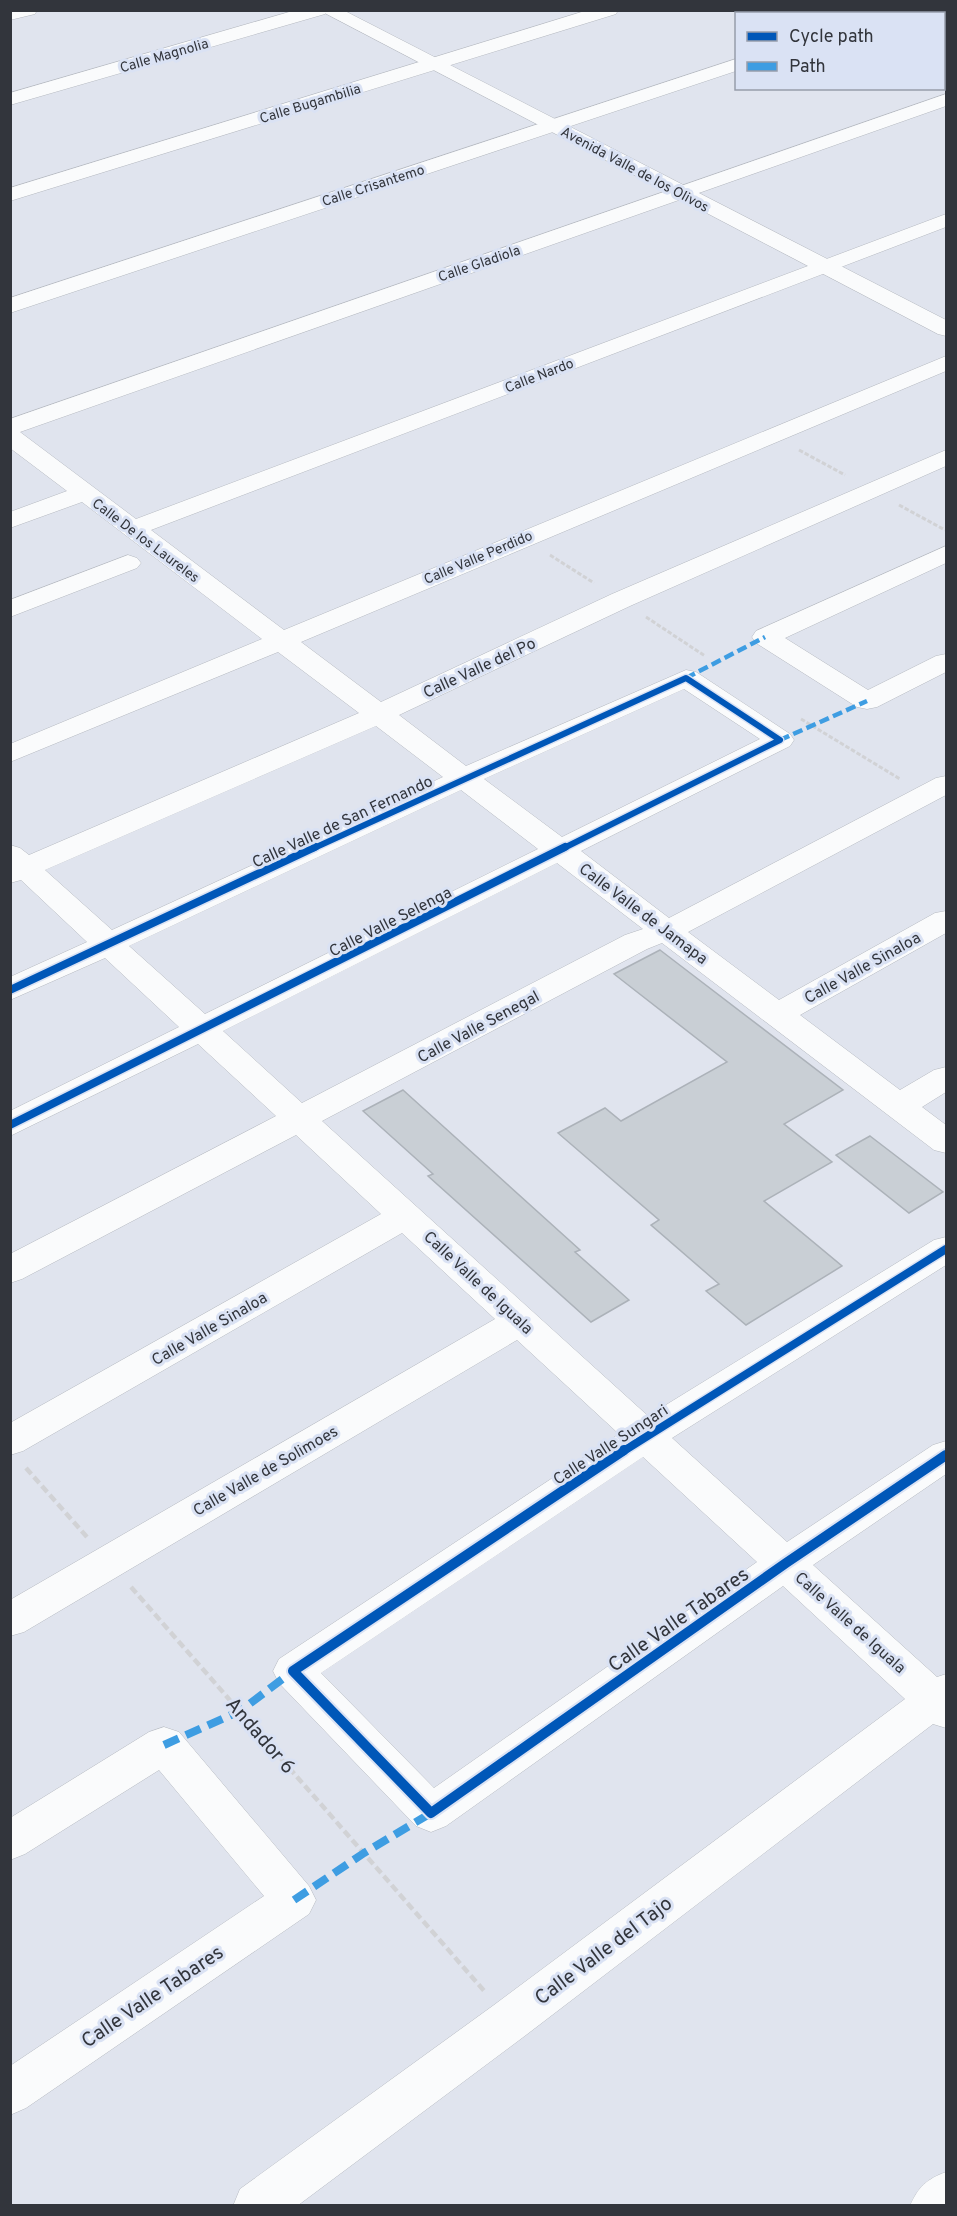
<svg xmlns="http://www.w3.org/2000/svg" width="957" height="2216" viewBox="0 0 957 2216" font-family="Overpass,sans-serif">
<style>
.building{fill:#c9cfd5;stroke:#acb2b9;stroke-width:1.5}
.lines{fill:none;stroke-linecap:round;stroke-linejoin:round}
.minor-casing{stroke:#b5b9c0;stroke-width:1}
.major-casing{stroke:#b5b9c0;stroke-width:1}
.path-far1{stroke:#d1d2d5;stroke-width:3;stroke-dasharray:4.5 2;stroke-linecap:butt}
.path{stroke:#d1d2d5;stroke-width:4.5;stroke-dasharray:8 4;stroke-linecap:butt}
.minor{fill:#fafbfc;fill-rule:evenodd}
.major{fill:#fafbfc;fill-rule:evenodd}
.quiet-far1{stroke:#3e9de2;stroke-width:4.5;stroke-dasharray:10 4.5;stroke-linecap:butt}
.quiet{stroke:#3e9de2;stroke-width:8;stroke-dasharray:16 8;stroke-linecap:butt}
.cycleway-far2-casing{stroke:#dae2f4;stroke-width:9}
.cycleway-far1-casing{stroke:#dae2f4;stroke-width:11}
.cycleway-casing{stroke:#dae2f4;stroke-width:14}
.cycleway-far2{stroke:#0057b8;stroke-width:6}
.cycleway-far1{stroke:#0057b8;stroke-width:8}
.cycleway{stroke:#0057b8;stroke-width:10}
.labels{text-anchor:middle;stroke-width:6;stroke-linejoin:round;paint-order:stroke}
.far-street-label{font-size:14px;fill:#32353c;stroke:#dae2f4}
.street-label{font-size:16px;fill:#32353c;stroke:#dae2f4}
.near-street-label{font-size:20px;fill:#32353c;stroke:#dae2f4}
</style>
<rect width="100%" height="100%" fill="#e0e4ee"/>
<!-- building -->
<path class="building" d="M660 950 843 1090 784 1124 832 1162 764 1201 842 1266 746 1325 706 1291 719 1284 651 1225 659 1220 558 1133 605 1108 621 1121 727 1062 614 974Z
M403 1090 580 1250 575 1252 629 1300 591 1322 428 1176 433 1174 363 1111Z
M870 1136 943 1192 909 1213 836 1155Z"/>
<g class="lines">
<!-- minor casing -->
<g class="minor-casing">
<path id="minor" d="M10 10H37L35 14 10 20Z
M296 10H327L325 14 10 105V93Z
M588 10H618L616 14 10 201V188Z
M888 10H914L912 14H886Z
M736 59V71L10 313V298Z
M946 94V106L20 432 136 519 946 214V227L151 530 284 630 946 356V371L301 642 381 702 612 594 946 450V466L630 606 399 715 466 766 686 670 696 672 790 734 794 740 790 746 581 851 669 918 936 778 946 776V795L688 932 779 1000 935 913 946 911V933L800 1015 900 1090 934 1070 946 1067V1092L922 1107 946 1125V1153L934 1150 662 943 647 949 322 1121 648 1416 934 1240 946 1237V1265L672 1438 787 1542 933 1445 946 1441V1474L813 1565 937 1677 946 1674V1728L933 1724 526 2035 297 2206H233L240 2189 494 2005 905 1699 783 1586 446 1826 431 1832 416 1826 279 1683 273 1671 279 1659 619 1434 517 1340 24 1632 10 1636V1600L495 1319 402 1233 23 1451 10 1455V1423L381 1214 296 1135 22 1279 10 1283V1254L276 1116 198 1044 10 1136V1111L179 1027 105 958 10 1000V977L87 942 21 880 10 883V845L20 848 29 855 359 713 278 652 10 762V744L262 639 82 502 10 528V512L67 491 10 448V419ZM684 689 760 739 562 837 484 779ZM376 726 443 777 112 930 45 870ZM461 790 538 849 205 1014 129 946ZM557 863 643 929 625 935 302 1103 223 1031ZM643 1457 757 1562 434 1788 321 1673Z
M946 546V563L785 638 868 690 936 656 946 654V672L877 707 867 709 857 707 756 643 752 637 756 631Z
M128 555 137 558 141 563 137 568 10 617V600Z
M164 1727 179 1732 309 1886 316 1900 309 1914 26 2108 10 2115V2066L264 1896 159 1770 25 1854 10 1860V1818L149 1732Z"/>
</g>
<!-- major casing -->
<g class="major-casing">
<path id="major" d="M319 10H343L946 320V336L938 334Z
M946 2172V2206H910C918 2187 927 2179 946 2172Z"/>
</g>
<!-- path-far1 -->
<path class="path-far1" d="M799 450 845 475
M899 505 945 530
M550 555 594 583
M646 617 705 656
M801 719 900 779"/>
<!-- path -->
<path class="path" d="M26 1468 87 1537
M131 1587 486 1993"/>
<!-- minor -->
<use href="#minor" class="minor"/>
<!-- major -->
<use href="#major" class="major"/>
<!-- quiet-far1 -->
<path class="quiet-far1" d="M686 678 765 637
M780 740 867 701"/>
<!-- quiet -->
<path class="quiet" d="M164 1745 240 1711 293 1671
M294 1900 364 1853 431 1813"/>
<!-- cycleway-far2 casing -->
<g class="cycleway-far2-casing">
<path id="cycleway-far2" d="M312 849 686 678 780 740 562 849"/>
</g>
<!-- cycleway-far1 casing -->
<g class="cycleway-far1-casing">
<path id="cycleway-far1" d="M10 990 315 847
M10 1125 565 847
M622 1452 946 1249"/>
</g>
<!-- cycleway casing -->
<g class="cycleway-casing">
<path id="cycleway" d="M624 1450 293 1671 431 1813 786 1563 946 1455"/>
</g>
<!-- cycleway-far2 -->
<use href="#cycleway-far2" class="cycleway-far2"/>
<!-- cycleway-far1 -->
<use href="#cycleway-far1" class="cycleway-far1"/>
<!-- cycleway -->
<use href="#cycleway" class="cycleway"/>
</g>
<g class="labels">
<!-- far-street labels -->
<g class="far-street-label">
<text transform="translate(164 55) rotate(-16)" y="5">Calle Magnolia</text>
<text transform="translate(310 103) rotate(-17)" y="5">Calle Bugambilia</text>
<text transform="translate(635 169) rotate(28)" y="5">Avenida Valle de los Olivos</text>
<text transform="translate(373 185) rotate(-18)" y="5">Calle Crisantemo</text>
<text transform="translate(479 263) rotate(-19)" y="5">Calle Gladiola</text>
<text transform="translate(539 375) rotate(-21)" y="5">Calle Nardo</text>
<text transform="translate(146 540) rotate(37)" y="5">Calle De los Laureles</text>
<text transform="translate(478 557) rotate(-23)" y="5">Calle Valle Perdido</text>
</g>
<!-- street labels -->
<g class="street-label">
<text transform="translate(479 667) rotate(-25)" y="6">Calle Valle del Po</text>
<text transform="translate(342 821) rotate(-25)" y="6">Calle Valle de San Fernando</text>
<text transform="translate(644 913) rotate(37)" y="6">Calle Valle de Jamapa</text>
<text transform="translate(390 921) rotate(-27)" y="6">Calle Valle Selenga</text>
<text transform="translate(862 967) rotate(-29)" y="6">Calle Valle Sinaloa</text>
<text transform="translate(478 1026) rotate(-28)" y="6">Calle Valle Senegal</text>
<text transform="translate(479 1282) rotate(43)" y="6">Calle Valle de Iguala</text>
<text transform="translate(209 1328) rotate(-30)" y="6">Calle Valle Sinaloa</text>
<text transform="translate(610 1444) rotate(-33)" y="6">Calle Valle Sungari</text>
<text transform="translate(265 1470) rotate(-30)" y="6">Calle Valle de Solimoes</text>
<text transform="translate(851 1622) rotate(42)" y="6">Calle Valle de Iguala</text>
</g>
<!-- near-street labels -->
<g class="near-street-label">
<text transform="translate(678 1619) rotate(-35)" y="7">Calle Valle Tabares</text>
<text transform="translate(261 1735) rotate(49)" y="7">Andador 6</text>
<text transform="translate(603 1950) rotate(-37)" y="7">Calle Valle del Tajo</text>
<text transform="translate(152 1996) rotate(-34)" y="7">Calle Valle Tabares</text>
</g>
</g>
<!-- border -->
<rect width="957" height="2216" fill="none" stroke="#32353c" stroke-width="24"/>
<!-- legend -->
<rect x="735" y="12" width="210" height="78" fill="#dae2f4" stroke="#979daa" stroke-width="1.5"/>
<rect x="747" y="32" width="30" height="9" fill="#0057b8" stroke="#979daa" stroke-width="1.5"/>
<text x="789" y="42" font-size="18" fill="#32353c">Cycle path</text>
<rect x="747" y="62" width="30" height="9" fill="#3e9de2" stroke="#979daa" stroke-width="1.5"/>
<text x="789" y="72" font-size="18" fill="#32353c">Path</text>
</svg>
